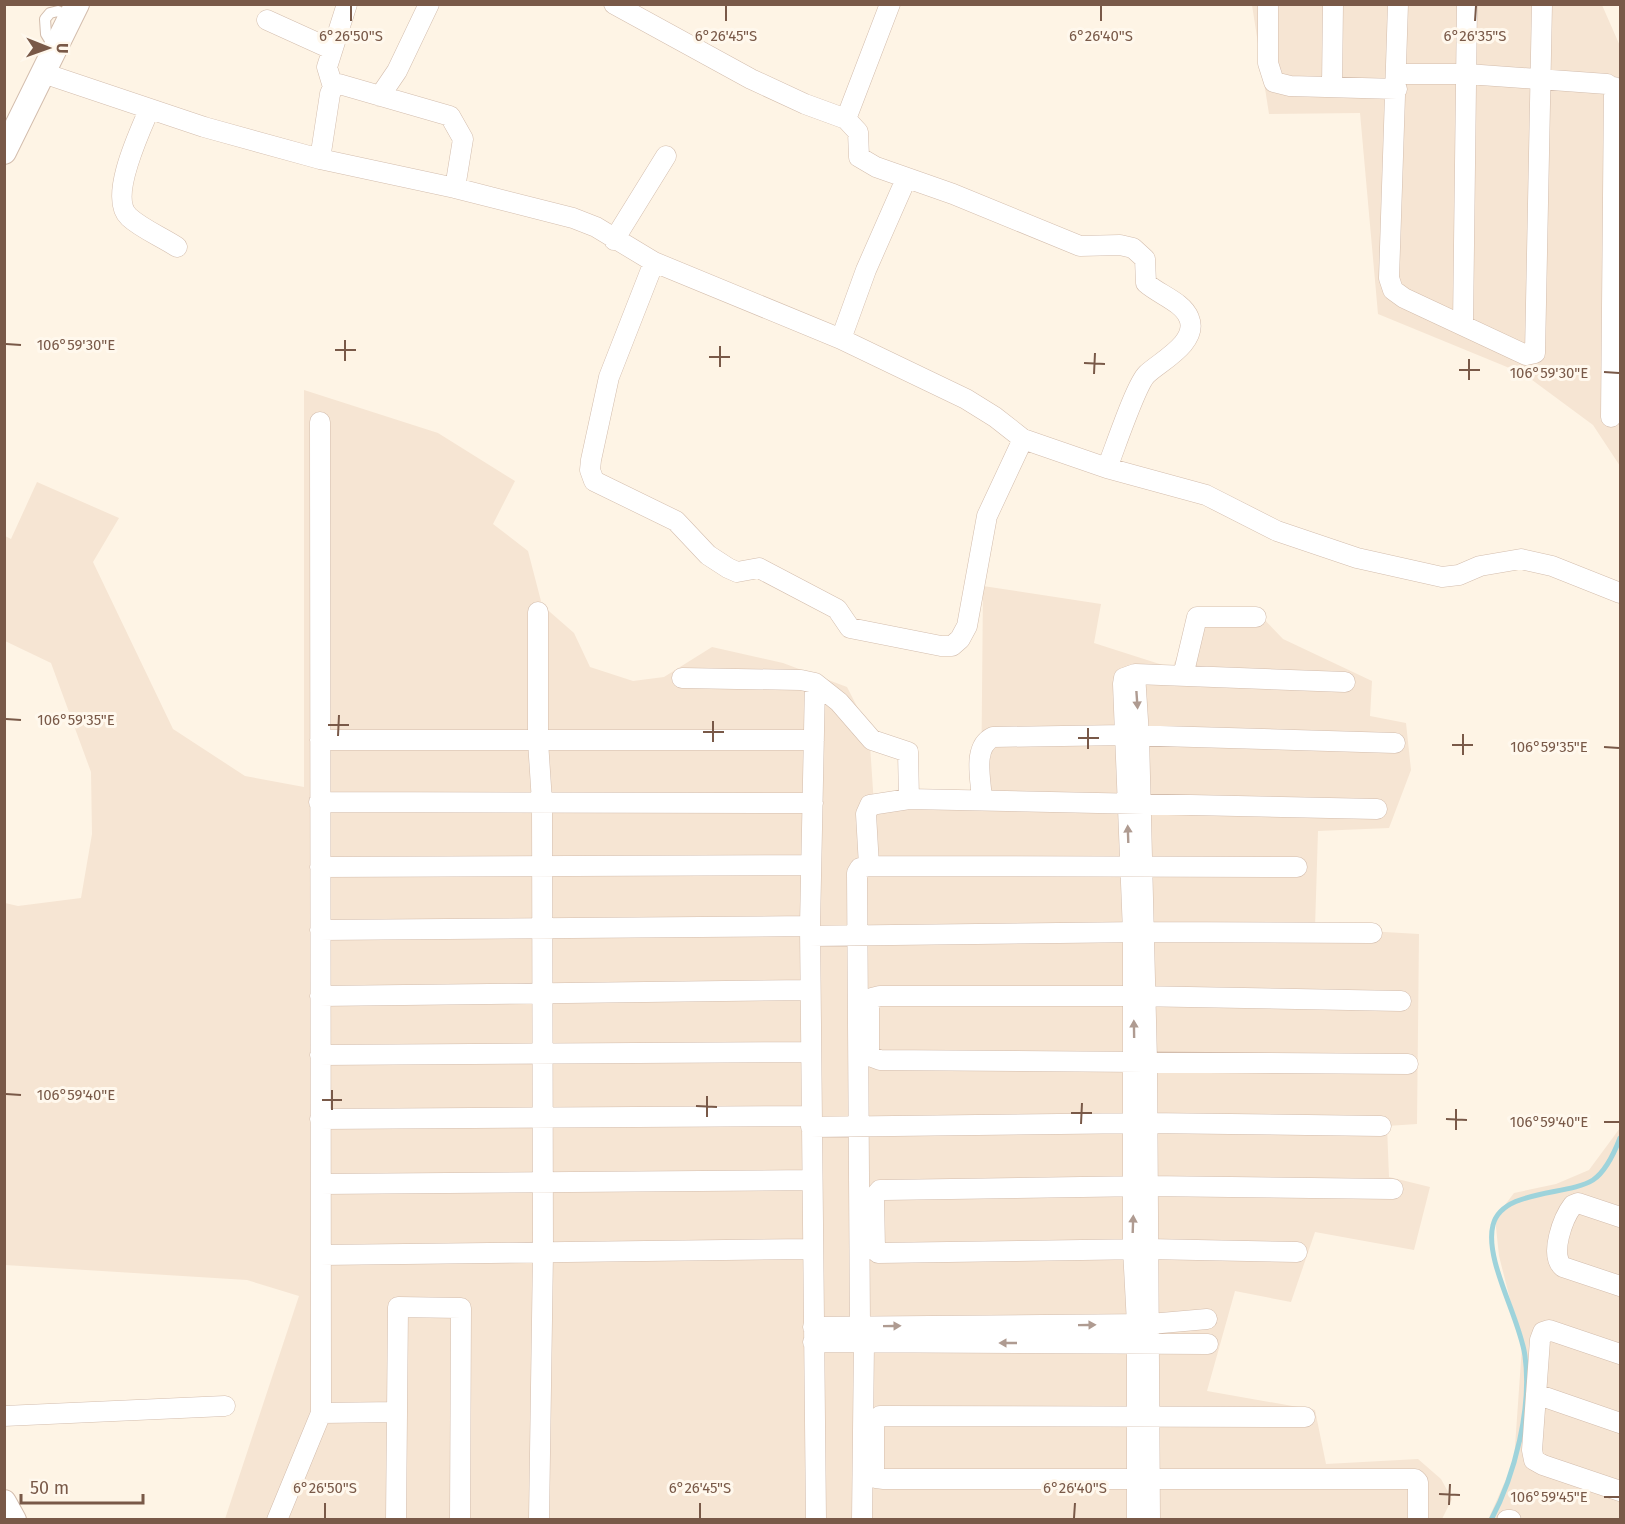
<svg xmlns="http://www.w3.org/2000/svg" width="1625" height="1524" viewBox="0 0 1625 1524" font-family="'Fira Sans',sans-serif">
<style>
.residential{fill:#f6e5d3}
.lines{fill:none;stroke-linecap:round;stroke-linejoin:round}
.stream{stroke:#9ed3db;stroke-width:5}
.service-casing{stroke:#d3bdad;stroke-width:12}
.minor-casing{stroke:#d3bdad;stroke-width:21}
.tertiary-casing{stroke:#d3bdad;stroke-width:26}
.service{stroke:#fff;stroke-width:10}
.minor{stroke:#fff;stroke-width:20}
.tertiary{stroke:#fff;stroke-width:24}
.oneway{fill:#af9b91}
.ticks{fill:none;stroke:#795948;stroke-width:2}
.ticks-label{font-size:15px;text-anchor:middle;fill:#795948;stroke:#fff8ed;stroke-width:6;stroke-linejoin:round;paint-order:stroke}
</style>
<rect width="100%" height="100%" fill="#fef4e5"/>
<!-- residential -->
<path class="residential" d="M1252 5H1602L1620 46V466L1593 425 1524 374 1378 314 1360 113 1269 114Z
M304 390 438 433 515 481 493 524 528 551 542 605 574 633 590 667 633 681 664 677 712 647 783 663 847 687 869 730 874 805 981 804 983 586 1101 604 1094 643 1172 668 1197 615 1256 611 1283 639 1372 681 1370 716 1406 723 1411 770 1389 828 1318 831 1315 928 1419 934 1417 1124 1387 1126 1389 1177 1430 1187 1414 1250 1315 1232 1291 1302 1235 1291 1207 1391 1315 1410 1326 1464 1418 1459 1441 1479 1452 1499 1442 1519H225L299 1296 247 1280 5 1265V903L18 906 81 898 92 834 91 772 51 663 5 641V536L11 539 37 482 119 518 93 562 173 729 245 776 304 787Z
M1620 1128V1519L1488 1520 1514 1461 1522 1346 1499 1256 1495 1218 1514 1193 1556 1184 1589 1170Z"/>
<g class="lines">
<!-- stream -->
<path class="stream" d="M1491 1520C1515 1475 1532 1407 1525 1356 1520 1318 1484 1260 1493 1225 1502 1189 1568 1196 1593 1180 1605 1172 1615 1151 1620 1138"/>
<!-- service casing -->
<g class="service-casing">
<path id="service" d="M54 47 46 34 45 19 50 13 58 11 70 18"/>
</g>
<!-- minor casing -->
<g class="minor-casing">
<path id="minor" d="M614 4 751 79 805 104 846 119 858 132 859 157 876 167 953 194 1080 246 1120 245 1133 248 1145 259 1146 283C1158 294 1183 302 1189 318 1199 342 1161 361 1147 374 1136 384 1114 451 1107 468
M1268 4V63L1274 82 1290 86 1397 89
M1398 4 1389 278 1393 290 1404 298 1526 355 1535 353 1542 4
M267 20 331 49
M43 73 204 127 320 159 455 188 573 218 596 227 654 262 841 339 966 399 995 417 1023 439 1107 468 1206 495 1277 531 1357 558 1442 577 1459 575 1480 566 1521 559 1552 566 1620 593
M1397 74H1467L1607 84 1620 94
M1332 86 1333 4
M333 87 327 67 347 4
M380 96 397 71 429 4
M149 110C140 131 108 198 129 217 142 229 162 237 177 247
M846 119 890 4
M320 159 330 94 333 87 339 84 450 116 463 139 455 188
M614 240 666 156
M654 262 609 377 591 460 590 470 594 481 676 521 708 555 728 568 737 572 759 568 837 609 850 628 941 646H952L960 639 967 626 987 516 1023 439
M1463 325 1467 4
M841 339 866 270 906 179
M1611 417 1614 87
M538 612V741L542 802 543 1253 539 1520
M1135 674 1345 682
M1183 676 1197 617H1256
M682 678 801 680 815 683 810 926 816 1520
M815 683 839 702 872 740 908 752 909 799
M320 740H814
M982 800C981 779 972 747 993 737L1125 735 1395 743
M319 802 813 803
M320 867 811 865
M1297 867 869 866 866 814 870 805 909 799 1377 809
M320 930 810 926
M810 936 1143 932 1372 933
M320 996 810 990
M1401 1001 1133 996H880L872 998 869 1004V1052L872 1057 880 1060 1408 1064
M320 1055 811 1052
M320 1119 811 1116
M811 1127 1146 1123 1381 1126
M321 1184 812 1180
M1620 1217 1578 1203 1573 1205C1563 1218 1549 1255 1563 1267L1620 1286
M1297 1252 1147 1249 878 1253 875 1250 874 1197 880 1190H884L1147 1186 1393 1189
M321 1255 812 1249
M813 1327 1150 1324 1207 1319
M860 1327 857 873 860 868 869 866
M813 1342 1208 1344
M1620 1354 1549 1330 1543 1332 1540 1340 1532 1450 1534 1460 1543 1465 1620 1491
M1536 1394 1620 1423
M321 1413 397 1412
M4 1416 225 1406
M1305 1417 880 1416 874 1423V1472L876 1478 884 1479H1415L1418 1482V1520
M277 1520 321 1413 320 422
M396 1520 398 1307 461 1308 460 1520
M862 1520 864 1342
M1137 1520V1324L1133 1249V932L1123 684 1124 678 1135 674 1139 736 1147 1061 1150 1520
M1507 1520H1511"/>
</g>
<!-- tertiary casing -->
<g class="tertiary-casing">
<path id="tertiary" d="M4 152 77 4
M4 1502 14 1520"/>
</g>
<!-- service -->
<use href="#service" class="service"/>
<!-- minor -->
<use href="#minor" class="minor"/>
<!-- tertiary -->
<use href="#tertiary" class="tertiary"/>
</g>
<!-- one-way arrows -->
<defs><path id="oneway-solid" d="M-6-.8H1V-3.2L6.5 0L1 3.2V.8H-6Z" transform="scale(1.5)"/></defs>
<g class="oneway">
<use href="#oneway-solid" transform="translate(1137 700) rotate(86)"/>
<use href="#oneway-solid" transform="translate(1128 834) rotate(-92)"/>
<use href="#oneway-solid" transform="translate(1134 1029) rotate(-91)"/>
<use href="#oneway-solid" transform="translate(1133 1224) rotate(-88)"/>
<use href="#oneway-solid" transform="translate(1087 1325) rotate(-1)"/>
<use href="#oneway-solid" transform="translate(892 1326) rotate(-1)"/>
<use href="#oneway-solid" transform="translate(1008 1343) rotate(-180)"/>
</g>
<!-- ticks -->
<path class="ticks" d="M351 21V6M726 21V6M1101 21V6M1475 21 1476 6M6 344 21 345M335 350H356M709 357H730M345 361V340M1084 363 1105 364M720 367V346M1459 370H1480M1604 372 1619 373M1094 374 1095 353M1469 380V359M6 719 21 720M328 725H349M703 732H724M338 736 339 715M1078 738H1099M713 742V721M1452 745H1473M1604 747 1619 748M1088 749V728M1463 755V734M6 1094 21 1095M322 1100H342M696 1106 717 1107M332 1110V1090M1071 1113H1092M707 1117V1096M1446 1119 1467 1120M1604 1122H1619M1081 1124 1082 1103M1456 1130V1109M1439 1494 1460 1495M1604 1497H1619M1449 1505 1450 1484M325 1518V1503M700 1518V1503M1074 1518 1075 1503"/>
<g class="ticks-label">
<text x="351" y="41">6°26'50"S</text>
<text x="726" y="41">6°26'45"S</text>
<text x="1101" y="41">6°26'40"S</text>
<text x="1475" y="41">6°26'35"S</text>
<text x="76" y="350">106°59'30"E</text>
<text x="1549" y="378">106°59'30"E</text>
<text x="76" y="725">106°59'35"E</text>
<text x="1549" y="752">106°59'35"E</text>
<text x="76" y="1100">106°59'40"E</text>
<text x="1549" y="1127">106°59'40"E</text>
<text x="325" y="1493">6°26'50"S</text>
<text x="700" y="1493">6°26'45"S</text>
<text x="1075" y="1493">6°26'40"S</text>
<text x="1549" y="1502">106°59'45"E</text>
</g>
<!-- border -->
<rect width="1625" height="1524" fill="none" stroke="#795948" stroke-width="12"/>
<!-- north arrow -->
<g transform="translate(48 48) rotate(91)" stroke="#fff8ed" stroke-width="4.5" paint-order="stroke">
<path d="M0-4.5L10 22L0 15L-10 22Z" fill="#795948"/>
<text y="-9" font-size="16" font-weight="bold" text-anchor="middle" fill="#795948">U</text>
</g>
<!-- scale -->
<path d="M21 1494v9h122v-9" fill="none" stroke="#795948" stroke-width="3"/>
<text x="30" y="1494" font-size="18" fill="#795948" stroke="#fff8ed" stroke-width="4.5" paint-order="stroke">50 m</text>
</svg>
